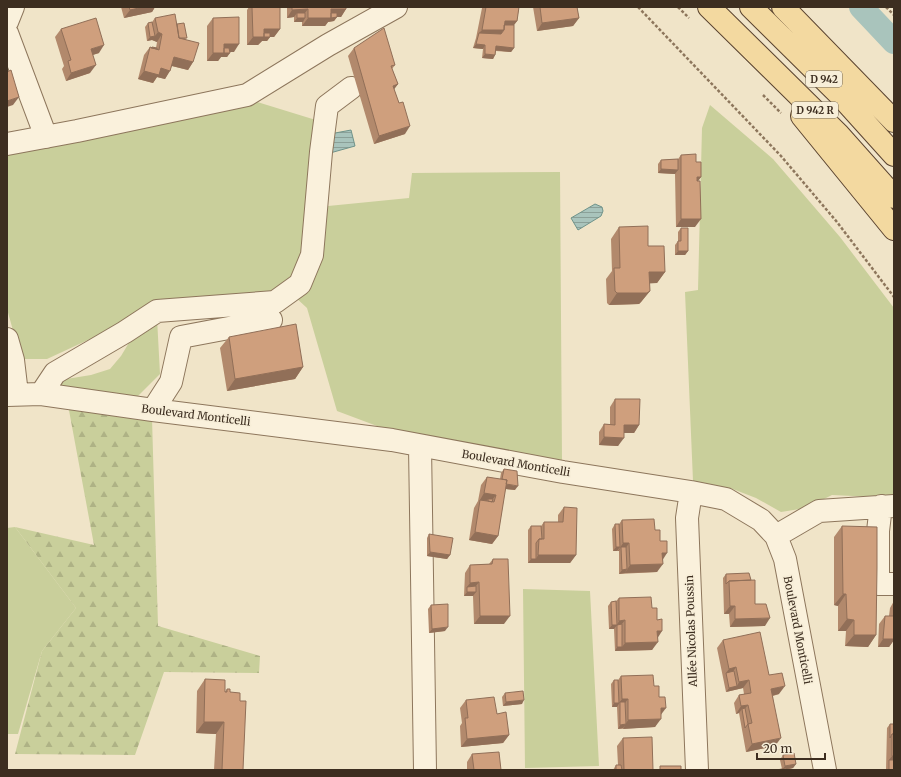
<svg xmlns="http://www.w3.org/2000/svg" width="901" height="777" viewBox="0 0 901 777" font-family="Merriweather,serif">
<style>
.green{fill:#c9cf9b}
.forest{fill:url(#forest-firs)}
.water{fill:url(#water-rules);stroke:#6f938a}
.lines{fill:none;stroke-linecap:round;stroke-linejoin:round}
.canal{stroke:#a9c4bc;stroke-width:24}
.minor-casing{stroke:#8d765c;stroke-width:24}
.major-casing{stroke:#5b4430;stroke-width:24}
.path{stroke:#8d765c;stroke-width:2.5;stroke-dasharray:3 2;stroke-linecap:butt}
.minor{stroke:#faf1dc;stroke-width:22}
.major{stroke:#f3d9a0;stroke-width:22}
.wall{fill:#b2896c}
.shaded-wall{fill:#916f58}
.building{fill:#cf9f7d;stroke:#916f58}
.labels{text-anchor:middle;stroke-width:3.5;stroke-linejoin:round;paint-order:stroke}
.shield{fill:#f7eed8;stroke:#756857;stroke-width:1}
.shield-label{font-size:10px;font-weight:bold;fill:#3d2e20}
.street-label{font-size:11px;fill:#3d2e20;stroke:#f7eed8}
</style>
<defs>
<pattern id="forest-firs" width="22" height="20" patternUnits="userSpaceOnUse"><rect width="22" height="20" fill="#c9cf9b"/><path d="M5 1l3.5 6h-7zM16 11l3.5 6h-7z" fill="#aeb285"/></pattern>
<pattern id="water-rules" width="6" height="5" patternUnits="userSpaceOnUse"><rect width="6" height="5" fill="#a9c4bc"/><path d="M0 2.5h6" fill="none" stroke="#8ba098"/></pattern>
</defs>
<rect width="100%" height="100%" fill="#f0e4c8"/>
<!-- green -->
<path class="green" d="M251 100 319 121 318 207 409 198 412 173 560 172 562 460 393 432 337 411 307 308 294 296 116 327 47 359H21L7 309V151Z
M710 105 773 159 840 237 894 308V498L832 495 806 508 781 512 756 498 730 488 707 485 693 481 685 292 698 290 702 128Z
M157 318 160 374 134 400 51 385 54 381 91 375 110 369 121 356 133 336Z
M15 527 76 608 42 651 18 734H7V528Z
M523 589 590 591 599 766 525 768Z"/>
<!-- forest -->
<path class="forest" d="M68 405 152 418 158 626 260 656 259 673 164 672 135 755 15 754 42 651 76 608 15 527 94 545Z"/>
<!-- water -->
<path class="water" d="M351 130 355 146 330 153V134Z
M595 204 602 207 603 211 601 216 578 230 571 218Z"/>
<g class="lines">
<!-- canal -->
<path class="canal" d="M861 7 894 42"/>
<!-- minor casing -->
<g class="minor-casing">
<path id="minor" d="M7 22 13 7
M7 33 46 137
M7 144 77 131 247 95 328 45 396 7
M7 339 13 360 17 394
M41 394 55 373 125 332 157 311 275 302 300 284 312 255 321 152 327 106 351 88
M7 395 41 394 153 410 392 440 563 472 691 492 726 499 761 520 776 536 785 559 825 770
M153 410 171 382 181 337 271 320
M420 446 425 770
M691 492 687 518 697 770
M881 506 878 531V584H894
M776 536 819 511 894 506"/>
</g>
<!-- major casing -->
<g class="major-casing">
<path id="major" d="M709 7 838 134 894 197
M751 7 839 94 894 155
M783 7 894 121
M802 116 894 229"/>
</g>
<!-- path -->
<path class="path" d="M638 7 781 156 837 222 894 297
M678 7 689 18
M886 7 894 15
M763 95 781 113"/>
<!-- minor -->
<use href="#minor" class="minor"/>
<!-- major -->
<use href="#major" class="major"/>
</g>
<!-- wall -->
<path class="wall" d="M121 7H155L152 12 124 18Z
M249 7H280V29L274 37H270L267 41H262L258 45H247V10Z
M287 7H346V9L341 17H337L334 21 328 22 325 26H302V22H294V17L287 18Z
M483 7H519L517 21 514 25V48L511 52 496 51 495 55 493 59 482 58 483 49 473 48 476 38 482 8Z
M533 7H577L579 18 573 26 537 31Z
M155 18 177 24 186 39 193 62 188 70 172 66 165 79 157 77 153 83 138 79 144 55 150 47 151 48 152 47 156 48 157 42 152 40 147 41 145 27 148 23 152 22Z
M213 18 234 52H230L227 57H221L218 61H207V26Z
M61 29 99 53 93 55 90 73 66 81 62 69 64 66 55 37Z
M354 48 395 65 392 69 398 84 394 89 399 103 405 134 374 144 348 56Z
M681 155 696 162 701 177 698 181 695 227H676L675 174 658 173V164L661 160 678 159Z
M619 227 648 246 665 272 657 283H649L650 291 641 302 639 304 609 305 607 303 606 279 612 271 611 239Z
M681 228 688 251 685 255H675V245L678 241V232Z
M229 337 303 367 295 379 227 391 220 348Z
M615 399 639 425 634 433H624L618 446 599 445V432L604 424H610V407Z
M504 469 515 490 505 489 498 536 492 544 469 540 474 508 478 501 481 485 487 477 500 479 501 473Z
M564 507 576 555 570 563H528V530L531 526H541L544 522H558V515Z
M622 520 655 530 660 541 662 560 657 572 619 574V551H613L612 529 615 524H619Z
M842 526 876 635 868 647 845 646 846 631H838V606L834 605V537Z
M429 534 450 555 447 559 427 556V538Z
M493 559 504 624H474L473 596H464L465 573 470 565 489 564Z
M726 574 755 604 765 626 730 627 729 614H724L723 578Z
M619 598 652 608 658 638 652 650 615 651 614 629H609L608 606 611 602 616 601Z
M894 601V640L889 647H878L879 624 885 616H889L890 608Z
M431 605 445 631 429 633 428 609Z
M723 640 769 675 779 694 773 696 775 746 746 752 739 713 736 714 734 703 739 695 744 694 743 688 726 692 717 648Z
M621 676 654 686 659 697 661 715 655 727 618 729 617 707H612L611 684 614 680H618Z
M205 679 225 692 227 689 230 692 240 701 243 770H249H214L216 734 196 733 197 691Z
M505 693 522 704 503 706 502 697Z
M466 700 497 714 509 735 503 743 461 747 460 726 462 723 460 708Z
M890 724H894V770H886L887 728Z
M623 738 653 770H613L616 765H618L617 746Z
M472 754 501 770H467V762Z
M783 755 796 764 793 768 786 770 782 769 780 760Z"/>
<!-- shaded-wall -->
<path class="shaded-wall" d="M143 7H155L152 12 124 18 130 10Z
M308 9 302 17 297 13 294 17 287 18 292 10Z
M331 9H346L341 17H328Z
M337 17 334 21 328 22 325 26H302L308 18Z
M297 18H305L303 22H294Z
M579 18 573 26 537 31 542 23Z
M505 21H517L511 29H502Z
M264 29H280L274 37H261Z
M482 30H504L498 38 479 33Z
M158 32 162 34 157 42 152 40 147 41 150 37 155 36Z
M253 37H270L267 41H262L258 45H247Z
M224 44H239L234 52H221Z
M476 44 485 45 483 49 473 48Z
M104 45 99 53 85 57 91 49Z
M496 46 514 48 511 52 493 50Z
M213 53H230L227 57H221L218 61H207Z
M485 54 495 55 493 59 482 58Z
M174 57 193 62 188 70 168 65Z
M96 65 90 73 66 81 71 73Z
M161 68 170 71 165 79 157 77 153 83 138 79 144 71Z
M398 84 392 92 393 86Z
M19 97 13 105 7 107V101Z
M410 126 405 134 374 144 379 136Z
M661 169 678 170 675 174 658 173Z
M697 177H701L695 185Z
M681 219H701L695 227H676Z
M678 251H688L685 255H675Z
M649 272H665L657 283 641 284Z
M650 291 641 302 639 304 609 305 617 293Z
M303 367 295 379 227 391 235 379Z
M624 425H639L634 433H618Z
M604 437 624 438 618 446 599 445Z
M502 484 518 486 515 490 499 488Z
M484 493 496 495 490 503 488 499 485 503 480 500Z
M475 532 498 536 492 544 469 540Z
M623 543H629L624 551 621 547 619 551H618Z
M616 547H620L617 551H613Z
M430 552 450 555 447 559 427 556Z
M662 553H667L662 561Z
M538 555H576L570 563H528L531 559H536Z
M663 564 657 572 625 573 630 565Z
M627 569 625 573 619 574 622 570Z
M479 582 473 590 467 587 470 583Z
M467 592H476L473 596H464Z
M843 594H846L838 606 834 605Z
M730 606H735L729 614H724Z
M480 616H510L504 624H474Z
M770 618 765 626 730 627 735 619Z
M847 619 854 620 846 631H838Z
M625 620 619 628 617 625 614 629H609L612 625H617L619 621Z
M448 627 445 631 429 633 432 629Z
M657 631H662L657 639Z
M854 635H876L868 647 845 646Z
M883 639H894V640L889 647H878Z
M658 642 652 650 615 651 617 647H622L625 643Z
M736 667 731 675 726 673 729 669Z
M749 680 743 688 726 692 729 688 737 686 739 682Z
M785 686 779 694 766 697 771 689Z
M622 699H628L622 707 620 702 617 707H612L614 703H619Z
M524 700 522 704 503 706 506 702Z
M748 705 742 712V709L739 713 736 714 741 706Z
M661 708H666L660 716Z
M661 719 655 727 623 729 628 720Z
M204 722H224L216 734 196 733Z
M626 724 623 728 618 729 620 725Z
M509 735 503 743 461 747 467 739Z
M781 738 775 746 746 752 752 744Z
M892 756H894V762L889 760Z
M796 764 793 768 782 770 785 766Z"/>
<!-- building -->
<path class="building" d="M129 7H143L130 10Z
M252 7H280V29H264V37H253Z
M292 7H346V9H331V18H308V9L292 10Z
M486 7H519L517 21H505L504 30H482Z
M540 7H577L579 18 542 23Z
M297 13H305V18H297Z
M331 13H337V17L331 18Z
M175 14 179 38 199 43 193 62 174 57 170 71 161 68 159 75 144 71 150 47 159 50 162 34 158 32 155 18Z
M239 17V44H224V53H213V18Z
M96 18 104 45 91 49 96 65 71 73 68 61 71 60 61 29Z
M152 22 155 36 150 37 148 23Z
M184 23 187 38H179L177 24Z
M504 25H514V48L496 46 495 55 485 54V45L476 44 479 33 501 34 504 30Z
M384 28 395 65 391 66 398 84 393 86 399 103 403 102 410 126 379 136 354 48Z
M264 33H270V37H264Z
M152 47 157 48V49L151 48Z
M224 48H229L230 53H224Z
M11 70 19 97 7 101V72Z
M696 154V162H701V177H697V181H700L701 219H681V155Z
M678 159V170L661 169V160Z
M648 226V246H664L665 272H649L650 291 647 293H617L615 291 614 268H620L619 227Z
M681 228H688V251H678V241H681Z
M296 324 303 367 235 379 229 337Z
M615 399H640L639 425H624V438L604 437V424L615 425Z
M504 469 517 471 518 486 506 484 507 480 502 479Z
M487 477 507 480 498 536 475 532 480 500 494 502 496 495 484 493Z
M488 499H493L492 502 488 501Z
M564 507 577 508 576 555H538L539 539H544V522H563Z
M654 519 655 530H660V541H667V553H662L663 564 630 565 629 543H623L622 520Z
M615 524H619L620 547H616Z
M531 526H541L542 539H539L536 543V559H531Z
M842 526 877 527V568L876 635H854V620L847 619 846 594H843Z
M429 534 453 538 450 555 430 552Z
M621 547H626L627 569 622 570Z
M493 559H508L510 616H480L479 582 470 583V565L492 564Z
M749 573 751 580 729 581 726 584V574Z
M755 580V604H766L770 618 735 619V606H730L729 581Z
M476 586V592H467V587Z
M651 597 652 608H657V620L662 619V631H657L658 642 625 643V620L619 621V598Z
M616 601 617 625H612L611 602Z
M448 604V627L432 629 431 605Z
M885 616H894V639H883Z
M622 624V647H617V625Z
M760 632 769 675 782 673 785 686 771 689 781 738 752 744 748 724 752 723 748 705 741 706 739 695 751 693 749 680 739 682 736 667 729 669 723 640Z
M734 671 737 686 729 688 726 673Z
M653 675 654 686H659V697H665L666 708H661V719L628 720V699H622L621 676Z
M205 679 225 680V692H227V689H230V692L240 693V701H246L243 770H249H222L224 722H204Z
M614 680H618L619 703H614Z
M523 691 524 700 506 702 505 693Z
M494 697 497 714 506 712 509 735 467 739 465 718H468L466 700Z
M620 702H625L626 724 620 725Z
M745 708 748 724 745 728 742 709Z
M890 724H894V734H892L890 738Z
M892 734H894V756H892Z
M652 737 653 770H624L623 738Z
M499 752 501 770H474L472 754Z
M794 753 796 764 785 766 783 755Z
M889 760H894V770H889Z
M616 765H621L622 770H616Z
M660 766H681V770H660Z
M786 768V770H777Z"/>
<g class="labels">
<!-- shield labels -->
<g class="shield">
<rect x="806" y="71" width="36" height="16" rx="3"/>
<rect x="792" y="102" width="46" height="16" rx="3"/>
</g>
<g class="shield-label">
<text x="824" y="83">D 942</text>
<text x="815" y="114">D 942 R</text>
</g>
<!-- street labels -->
<g class="street-label">
<text transform="translate(196 415) rotate(7)" y="4">Boulevard Monticelli</text>
<text transform="translate(516 463) rotate(10)" y="4">Boulevard Monticelli</text>
<text transform="translate(798 630) rotate(79)" y="4">Boulevard Monticelli</text>
<text transform="translate(691 631) rotate(-92)" y="4">Allée Nicolas Poussin</text>
</g>
</g>
<!-- border -->
<rect width="901" height="777" fill="none" stroke="#3d2e20" stroke-width="16"/>
<!-- scale -->
<path d="M757 753v6h68v-6" fill="none" stroke="#3d2e20" stroke-width="2"/>
<text x="763" y="753" font-size="12" fill="#3d2e20" stroke="#f7eed8" stroke-width="3" paint-order="stroke">20 m</text>
</svg>
